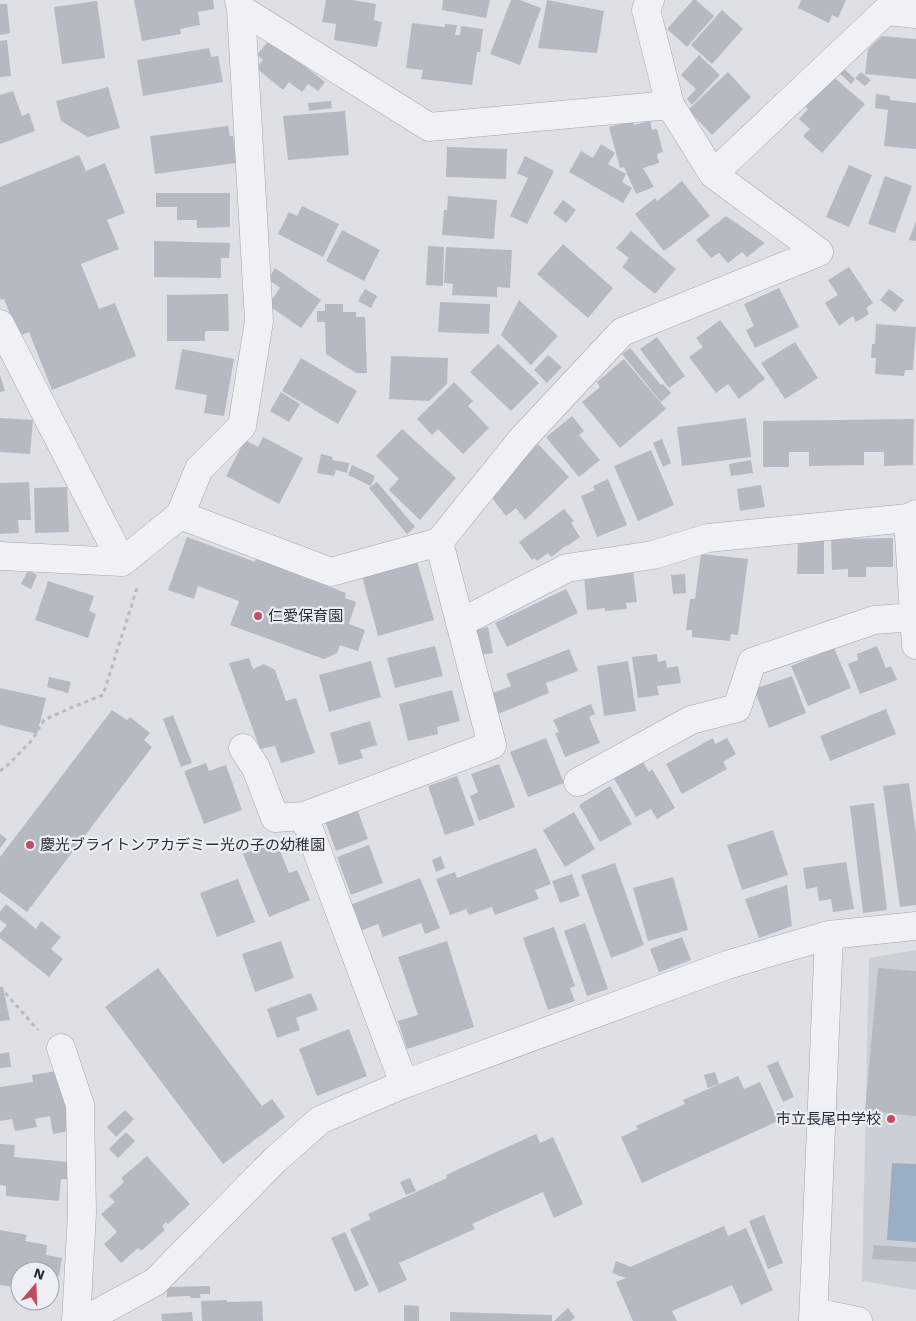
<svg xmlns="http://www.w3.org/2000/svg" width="916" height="1321" viewBox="0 0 916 1321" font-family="'Work Sans','Noto Sans JP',sans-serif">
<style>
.built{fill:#cbd0d6}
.water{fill:#9aafc3}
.building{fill:#b5bac2}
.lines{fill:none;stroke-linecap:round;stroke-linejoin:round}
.minor-casing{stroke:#a3a7ae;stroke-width:29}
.path{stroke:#b7bbc0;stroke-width:3;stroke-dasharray:4 4;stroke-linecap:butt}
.minor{stroke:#eff1f4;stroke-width:28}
.poi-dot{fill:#c14b5f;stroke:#eceff3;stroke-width:2}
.labels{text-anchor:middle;stroke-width:4.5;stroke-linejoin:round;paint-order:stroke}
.poi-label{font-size:15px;fill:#282f3a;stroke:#eceff3;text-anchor:start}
</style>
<rect width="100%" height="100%" fill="#dde0e5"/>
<!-- built -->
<path class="built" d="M916 950V1290L862 1281 869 958Z"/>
<!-- water -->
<path class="water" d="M892 1163 916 1164V1242L887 1240Z"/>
<!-- building -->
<path class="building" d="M134 0H213L214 9 198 12 200 25 180 29 181 34 142 41Z
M326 0H352L376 4 374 20 382 22 377 47 334 40 336 24 322 22Z
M443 0H490L486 18 442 10Z
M511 0H520L541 8 520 65 490 54Z
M547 0 604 11 597 53 538 48Z
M693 0H696L714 16 687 47 667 29Z
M801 0H846L838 18 832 15 829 23 798 8Z
M97 1 105 58 62 64 54 7Z
M0 4H7L10 33 0 35Z
M722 10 743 29 712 64 691 45Z
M412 23 445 27V24L457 25 455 35H460L461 26 483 29 480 52H477L472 85 421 79 423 70 406 68Z
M882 36 916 39V79L865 74 868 49Z
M270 39 325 82 318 91 308 84 302 92 289 82 283 90 256 68 263 60 257 55Z
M7 40 11 76 0 77V41Z
M209 48 211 57 218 56 223 82 143 96 137 60Z
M699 55 720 75 692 105 687 99 696 89 681 75Z
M839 64 855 79 851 84 834 68Z
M728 72 751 97 712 135 688 110Z
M861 72 871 80 865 86 855 78Z
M830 74 865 104 822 153 803 136 810 129 799 119 808 109 803 105Z
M108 87 120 128 88 137 61 121 56 101Z
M13 91 22 116 29 113 35 131 0 144V95Z
M876 94 890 96V100L916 103V149L884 146 888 110 875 108Z
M331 101 332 108 309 111 308 103Z
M345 111 349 155 288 160 283 116Z
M633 121 634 125 650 121 652 130 657 129 663 152 657 154 659 163 643 168 654 187 636 194 624 167 620 168 609 127Z
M228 126 230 136H233L236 163 155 174 150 136Z
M601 144 615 153 608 164 626 174 622 182 632 188 623 203 569 172 581 151 593 158Z
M447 147 507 149 506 179 446 177Z
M79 155 86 171 105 163 125 213 107 220 119 249 81 264 99 309 115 303 136 356 52 390 29 332 19 336 4 299 1 300 0 298V187Z
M525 156 554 171 527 224 510 216 528 178 517 173Z
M849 165 872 175 849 227 826 217Z
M885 176 912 186 895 233 868 224Z
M682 181 710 216 664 251 635 214 655 198 657 201Z
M156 193H230V227L197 228V220H177V207H156Z
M448 196 497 200 494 239 442 235 444 210H447Z
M563 200 576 210 566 223 553 213Z
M302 206 339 224 323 257 278 234 289 212 297 216Z
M726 216 765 243 747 257 742 252 728 263 719 253 711 258 696 240Z
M916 221V241L909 240Z
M342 230 380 250 364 281 326 261Z
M631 231 676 269 655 294 622 267 629 258 616 248Z
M154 241 230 243 229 258H221V278L154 277Z
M563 244 613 288 588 318 537 274Z
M428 246 444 247 443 286 426 285Z
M446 247 512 250 510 288 497 287V297L452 295 453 284 444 283Z
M849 267 873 303 866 308 869 314 856 322 853 316 839 326 825 303 838 295 828 280Z
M275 268 321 300 301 328 268 305 280 288 268 279Z
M779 288 799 327 755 348 746 330 754 326 744 304Z
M365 289 377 296 371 308 358 301Z
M889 289 904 300 895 312 880 300Z
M228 294 229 331H205V341H167V295Z
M519 300 558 336 531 365 501 335Z
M440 302 490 304 489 334 438 332Z
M325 304H343V312H356V317H365L367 373H356L326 354 325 322H317V311H325Z
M720 320 765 379 739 399 728 384 716 393 689 357 703 347 696 338Z
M876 324 916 327 913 370H905L904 376 875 374 876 358H871L872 344H875Z
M657 337 685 376 669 388 640 349Z
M795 342 818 378 785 399 761 363Z
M498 344 539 383 511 411 470 372Z
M630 348 661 385 663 384 671 393 661 402 622 354Z
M182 349 234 359 224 416 204 413 207 395 175 389Z
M548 355 562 367 547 383 534 370Z
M391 356 448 358 447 384 429 401 389 399Z
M301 358 357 391 338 424 282 391Z
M624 359 666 409 620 448 582 402 600 387 597 382Z
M0 375 5 391 0 392Z
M454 382 473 401 468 406 489 428 463 454 438 429 432 435 417 419Z
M281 392 300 404 289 422 270 411Z
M572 416 584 431 579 435 600 460 579 477 546 437Z
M0 418 33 420 30 454 0 452Z
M746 418 751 457 682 466 677 427Z
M914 419 913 465 884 466V452H864V465L809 466V452H789V467H763V421Z
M402 429 456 478 420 520 389 490 399 479 376 456Z
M263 437 303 458 279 504 226 476 245 440 258 447Z
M662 439 671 463 663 467 653 443Z
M538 444 569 477 525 520 516 508 506 516 489 494Z
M651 450 674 505 638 521 614 466Z
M321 454 333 457 332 460 349 463 347 473 336 470 334 476 317 473Z
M751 460 753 473 731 476 729 464Z
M352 465 375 476 371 486 348 475Z
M608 479 627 525 597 537 581 496 595 490 593 486Z
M29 482 31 520H18L19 533 0 534V483Z
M377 482 415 527 407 534 369 488Z
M761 485 765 507 740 511 737 489Z
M67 487 69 532 35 533 34 488Z
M564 509 574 521 571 523 580 537 567 546V545L551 557 548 553 537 561 535 558 532 560 519 542Z
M187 537 255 562 257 556 283 565 282 569 346 593 345 598 356 602 349 624 365 630 358 651 340 645 337 653 324 659 230 625 239 601 198 586 194 599 168 590Z
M893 538V567H866V577H848V569L832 570 831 539Z
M798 540 824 541V574H797Z
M701 554 748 559 738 635 731 634 730 641 692 637V630H686L690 599H695Z
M417 561 434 620 378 636 362 576Z
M28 570 37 575 31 589 21 584Z
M633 570 637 602 626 603 627 609 605 611V608L587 610 584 575Z
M685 574 686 593 673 594 671 575Z
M48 581 94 596 89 611 96 614 88 638 35 620Z
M566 589 578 613 507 647 495 623Z
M488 627 493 653 481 655 475 630Z
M435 646 443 676 395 688 387 658Z
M877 646 886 668 891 666 897 680 860 694 848 664 858 660 857 654Z
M834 648 851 688 808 706 791 666Z
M569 649 578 671 546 683 549 693 498 714 490 694 511 686 506 674Z
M657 654 658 662 666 660 667 668 678 666 681 683 657 686 659 695 638 698 632 657Z
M249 658 253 669 264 664 275 670 286 701 296 698 315 753 281 763 275 746 260 749 229 663Z
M371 661 381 697 329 712 319 675Z
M628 661 636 711 604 716 597 666Z
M792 676 806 713 769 728 754 689Z
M49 677 71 682 68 693 47 687Z
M0 688 46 698 37 734 0 725Z
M452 690 460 721 437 727 438 734 408 741 399 704Z
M591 704 595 714 589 717 600 743 565 757 555 733 559 732 553 720Z
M886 709 896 734 830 761 820 736Z
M112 710 127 720 130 717 150 733 144 740 152 747 27 912 0 892V857Z
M173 715 192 763 181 767 163 719Z
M370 721 377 745 360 750 363 758 339 765 330 733Z
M546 738 564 783 528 797 510 752Z
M713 738 715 744 727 738 736 754 723 762 727 769 682 794 666 764Z
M641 759 649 772 652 769 675 808 657 819 651 809 636 817 612 775Z
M206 763 209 771 226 765 242 810 204 824 184 771Z
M499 764 515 807 479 821 470 796 478 792 471 774Z
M457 776 475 825 445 835 428 786Z
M909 783 916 833V905L900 907 883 786Z
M610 786 632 824 600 842 579 805Z
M874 803 887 910 863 913 850 806Z
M356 806 368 839 336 851 324 818Z
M574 812 595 849 565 867 543 830Z
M773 830 788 875 742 890 727 845Z
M0 834 7 839 0 848Z
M276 841 289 873 297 870 310 900 269 917 243 854Z
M369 845 383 883 351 895 337 857Z
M536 848 551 884 535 890 539 899 495 915 492 907 469 915 466 909 450 915 436 879 455 872 457 878Z
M441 856 445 868 436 872 432 860Z
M846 862 854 909 833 912 831 899 819 901 817 887 806 889 803 868Z
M615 863 644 945 611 958 581 875Z
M572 874 580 896 560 903 552 881Z
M673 877 688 930 648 941 633 888Z
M420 878 440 928 425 934 421 923 383 937 378 924 360 931 350 905Z
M238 879 255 922 217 937 200 893Z
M787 885 792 926 759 938 745 899Z
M6 904 36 929 41 921 61 937 51 949 63 959 49 977 0 938V933L7 925 0 920V912Z
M585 923 608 989 587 996 564 931Z
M554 927 575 986 570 988 575 1001 548 1010 523 938Z
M682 937 691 960 659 972 650 949Z
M281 941 294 978 255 992 242 954Z
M447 941 474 1027 407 1049 398 1021 418 1015 398 957Z
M158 968 262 1106 272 1099 285 1117 223 1164 105 1007Z
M878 968 916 971V1116L865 1111Z
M3 987 10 1020 0 1021V988Z
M311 993 318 1010 296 1018 300 1030 277 1038 267 1009Z
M349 1029 367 1076 317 1096 299 1049Z
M9 1052 11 1067 0 1068V1054Z
M778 1061 794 1097 783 1102 767 1066Z
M62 1070 73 1130 53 1134 50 1116 35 1119 37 1127 15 1131 12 1119 0 1121V1087L33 1082 32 1075Z
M715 1072 719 1084 708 1088 704 1075Z
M738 1076 744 1089 760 1082 778 1121 642 1183 621 1137 638 1129 636 1126 685 1104 683 1100Z
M125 1110 134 1119 116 1137 107 1127Z
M126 1132 135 1141 118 1158 109 1149Z
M536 1134 540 1143 553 1137 583 1204 554 1218 543 1192 472 1224 475 1229 399 1263 407 1280 379 1293 350 1229 371 1219 368 1214 447 1178 446 1175Z
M0 1144 15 1145 14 1157 69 1162 68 1179H61L59 1201 6 1196V1186L0 1185Z
M147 1156 190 1204 168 1224 166 1222 162 1226 165 1230 141 1251 138 1248 121 1263 104 1244 117 1232 101 1214 115 1202 109 1196 124 1182 121 1178Z
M410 1178 416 1191 406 1195 400 1182Z
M764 1215 783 1263 768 1269 749 1221Z
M724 1226 728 1236 746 1228 773 1290 741 1305 732 1285 672 1311 677 1321H633L616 1282 626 1278 612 1273 616 1261 629 1266 630 1267Z
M0 1230 27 1235 25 1241 47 1245 46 1255 62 1258 59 1276 50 1275V1271H20V1288L0 1285Z
M345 1232 369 1285 355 1292 331 1238Z
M874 1245 916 1248V1262L872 1259Z
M210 1286V1294H200L201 1298H190V1296L167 1297V1287Z
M227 1300V1302L262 1301 263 1321H202L201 1301Z
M404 1305 419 1306V1321H404Z
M568 1308 575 1317 571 1321H554Z
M192 1312 193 1321H162L161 1314Z
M450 1312 552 1315V1321H450Z"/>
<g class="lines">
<!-- minor casing -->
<g class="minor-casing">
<path id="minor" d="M241 9 429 127 670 105
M713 174 886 11 916 14
M0 324 122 562
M916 514 908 518 916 645
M180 515 331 572 439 542 492 745 304 816 404 1084
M439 542 523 438 622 332 819 252 713 174 670 105 646 10 650 0
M0 556 122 562 180 515 199 469 242 426 259 321 241 9 239 0
M460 623 567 568 653 555 708 538 908 518
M243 748 256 768 275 818 304 816
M578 782 691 720 737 708 752 662 874 620 914 617
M61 1048 80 1105 82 1213 76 1321
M814 1312 858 1321
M83 1321 155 1282 275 1160 320 1120 404 1084 727 965 829 935 916 926
M813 1321 829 935"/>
</g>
<!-- path -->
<path class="path" d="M0 771 9 764 32 740 44 720 75 706 103 695 137 588
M0 987 38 1030"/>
<!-- minor -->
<use href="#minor" class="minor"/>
</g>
<!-- markers -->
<g class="poi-dot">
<circle cx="258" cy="616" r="5"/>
<circle cx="30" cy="845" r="5"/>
<circle cx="891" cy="1119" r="5"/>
</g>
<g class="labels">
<!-- poi labels -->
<g class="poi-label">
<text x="268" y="621">仁愛保育園</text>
<text x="40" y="850">慶光ブライトンアカデミー光の子の幼稚園</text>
<text x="881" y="1124" text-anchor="end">市立長尾中学校</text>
</g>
</g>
<!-- north arrow -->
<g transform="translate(35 1286) rotate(19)"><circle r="24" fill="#eceff3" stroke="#9ea2a9"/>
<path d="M0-4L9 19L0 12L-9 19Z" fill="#c14b5f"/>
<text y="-8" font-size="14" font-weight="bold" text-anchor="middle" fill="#282f3a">N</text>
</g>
</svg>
